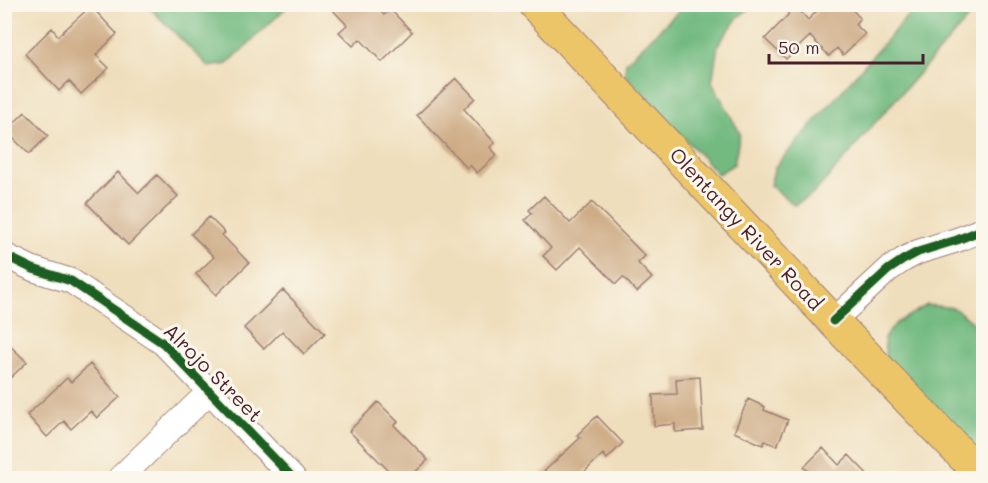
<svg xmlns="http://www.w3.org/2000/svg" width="988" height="483" viewBox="0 0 988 483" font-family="Mali,sans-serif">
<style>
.forest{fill:#72ba80;stroke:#5e6c56;stroke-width:1.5}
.building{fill:#ceac86}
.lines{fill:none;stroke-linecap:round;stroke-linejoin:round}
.minor-casing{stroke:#9c7e74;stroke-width:26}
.major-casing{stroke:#9c7e74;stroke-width:34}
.minor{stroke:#fff;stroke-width:24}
.major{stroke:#edc569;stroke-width:32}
.cycleway-casing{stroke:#fbf7ec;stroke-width:13}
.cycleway{stroke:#1b5e20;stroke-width:9}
.labels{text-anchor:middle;stroke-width:6;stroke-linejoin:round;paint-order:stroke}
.street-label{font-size:20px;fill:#4a1f2b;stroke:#fbf7ec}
</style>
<rect width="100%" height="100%" fill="#fbf7ec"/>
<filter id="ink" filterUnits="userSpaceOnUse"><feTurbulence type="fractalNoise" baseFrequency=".0167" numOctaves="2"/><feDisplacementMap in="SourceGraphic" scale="12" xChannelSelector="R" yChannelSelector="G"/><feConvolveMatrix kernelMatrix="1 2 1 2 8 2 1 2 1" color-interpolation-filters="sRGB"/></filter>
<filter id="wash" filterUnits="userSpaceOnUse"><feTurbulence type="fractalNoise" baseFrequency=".008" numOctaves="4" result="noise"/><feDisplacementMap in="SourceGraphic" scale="24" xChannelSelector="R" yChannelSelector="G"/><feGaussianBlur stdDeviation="1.35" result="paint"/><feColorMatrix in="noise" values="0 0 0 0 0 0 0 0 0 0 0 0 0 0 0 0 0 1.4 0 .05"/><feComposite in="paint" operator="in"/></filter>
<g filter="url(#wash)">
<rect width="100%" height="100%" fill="#efdebc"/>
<!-- forest -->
<path class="forest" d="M918 4 980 5 872 126 842 162 813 194 794 205 770 185 775 167Z
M147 5H289L227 64 209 67Z
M685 5H755L738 17 718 45 712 82 740 133 734 164 718 174 625 75 626 62Z
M927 305 954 308 983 330V458L886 362 884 338 896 323Z"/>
<g id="blocks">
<!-- building -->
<path class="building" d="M327 4H373L384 15 390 9 412 32 382 62 360 39 353 46 339 32 347 25Z
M789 4H794L808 20 822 6H849L860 18 855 24 865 34 843 55 837 48 829 56 810 36 786 59 765 39 788 15Z
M91 6 117 34 96 55 109 68 81 94 69 81 59 91 25 54 52 28 58 36Z
M456 78 475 98 464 109 495 143 490 147 497 155 477 173 470 165 467 168 417 115Z
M25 112 48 136 29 154 6 131Z
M118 172 139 193 157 175 178 196 128 245 87 203Z
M544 196 570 223 592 202 645 256 638 263 652 278 637 292 623 277 616 284 580 247 557 270 543 256 551 248 525 220 532 213 529 210Z
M209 217 225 233 222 235 249 263 216 295 196 274 214 257 191 234Z
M283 290 325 333 304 354 282 331 264 349 244 328Z
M4 340 27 362 4 384Z
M90 364 120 397 97 418 91 411 71 429 64 421 47 437 27 415 67 378 71 382Z
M700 377 703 430 675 432V424L654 426 653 395 677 394 676 379Z
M748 399 765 407 764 410 788 420 777 446 765 441 763 445 734 432Z
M378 402 398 422 394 425 428 460 409 478H396L349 431Z
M597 416 623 443 607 459 603 454 578 478H537L580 438 577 435Z
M823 448 839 465 849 455 871 478H815L804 467Z"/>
</g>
</g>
<g filter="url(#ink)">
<use href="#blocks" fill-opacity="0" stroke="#9c7e74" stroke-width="1.5"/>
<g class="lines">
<!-- minor casing -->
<g class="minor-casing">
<path id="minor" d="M4 255 33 269 71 281 163 343 293 478
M833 321 888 270 903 260 918 252 957 240 984 229
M120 478 209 392"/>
</g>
<!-- major casing -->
<g class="major-casing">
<path id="major" d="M534 4 833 321 984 478"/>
</g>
<!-- minor -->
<use href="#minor" class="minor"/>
<!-- major -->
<use href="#major" class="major"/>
<!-- cycleway casing -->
<g class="cycleway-casing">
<path id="cycleway" d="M4 255 33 269 71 281 163 343 293 478
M833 321 888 270 903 260 918 252 957 240 984 229"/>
</g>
<!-- cycleway -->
<use href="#cycleway" class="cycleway"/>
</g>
</g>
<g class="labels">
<!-- street labels -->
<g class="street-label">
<text transform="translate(746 229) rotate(47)" y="7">Olentangy River Road</text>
<text transform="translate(213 373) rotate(45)" y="7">Alrojo Street</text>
</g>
</g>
<!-- margin -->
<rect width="988" height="483" fill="none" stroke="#fbf7ec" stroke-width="24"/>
<!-- scale -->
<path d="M769 54v9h154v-9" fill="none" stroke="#4a1f2b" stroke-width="3"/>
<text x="778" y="54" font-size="18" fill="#4a1f2b" stroke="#fbf7ec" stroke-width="4.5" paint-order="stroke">50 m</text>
</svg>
